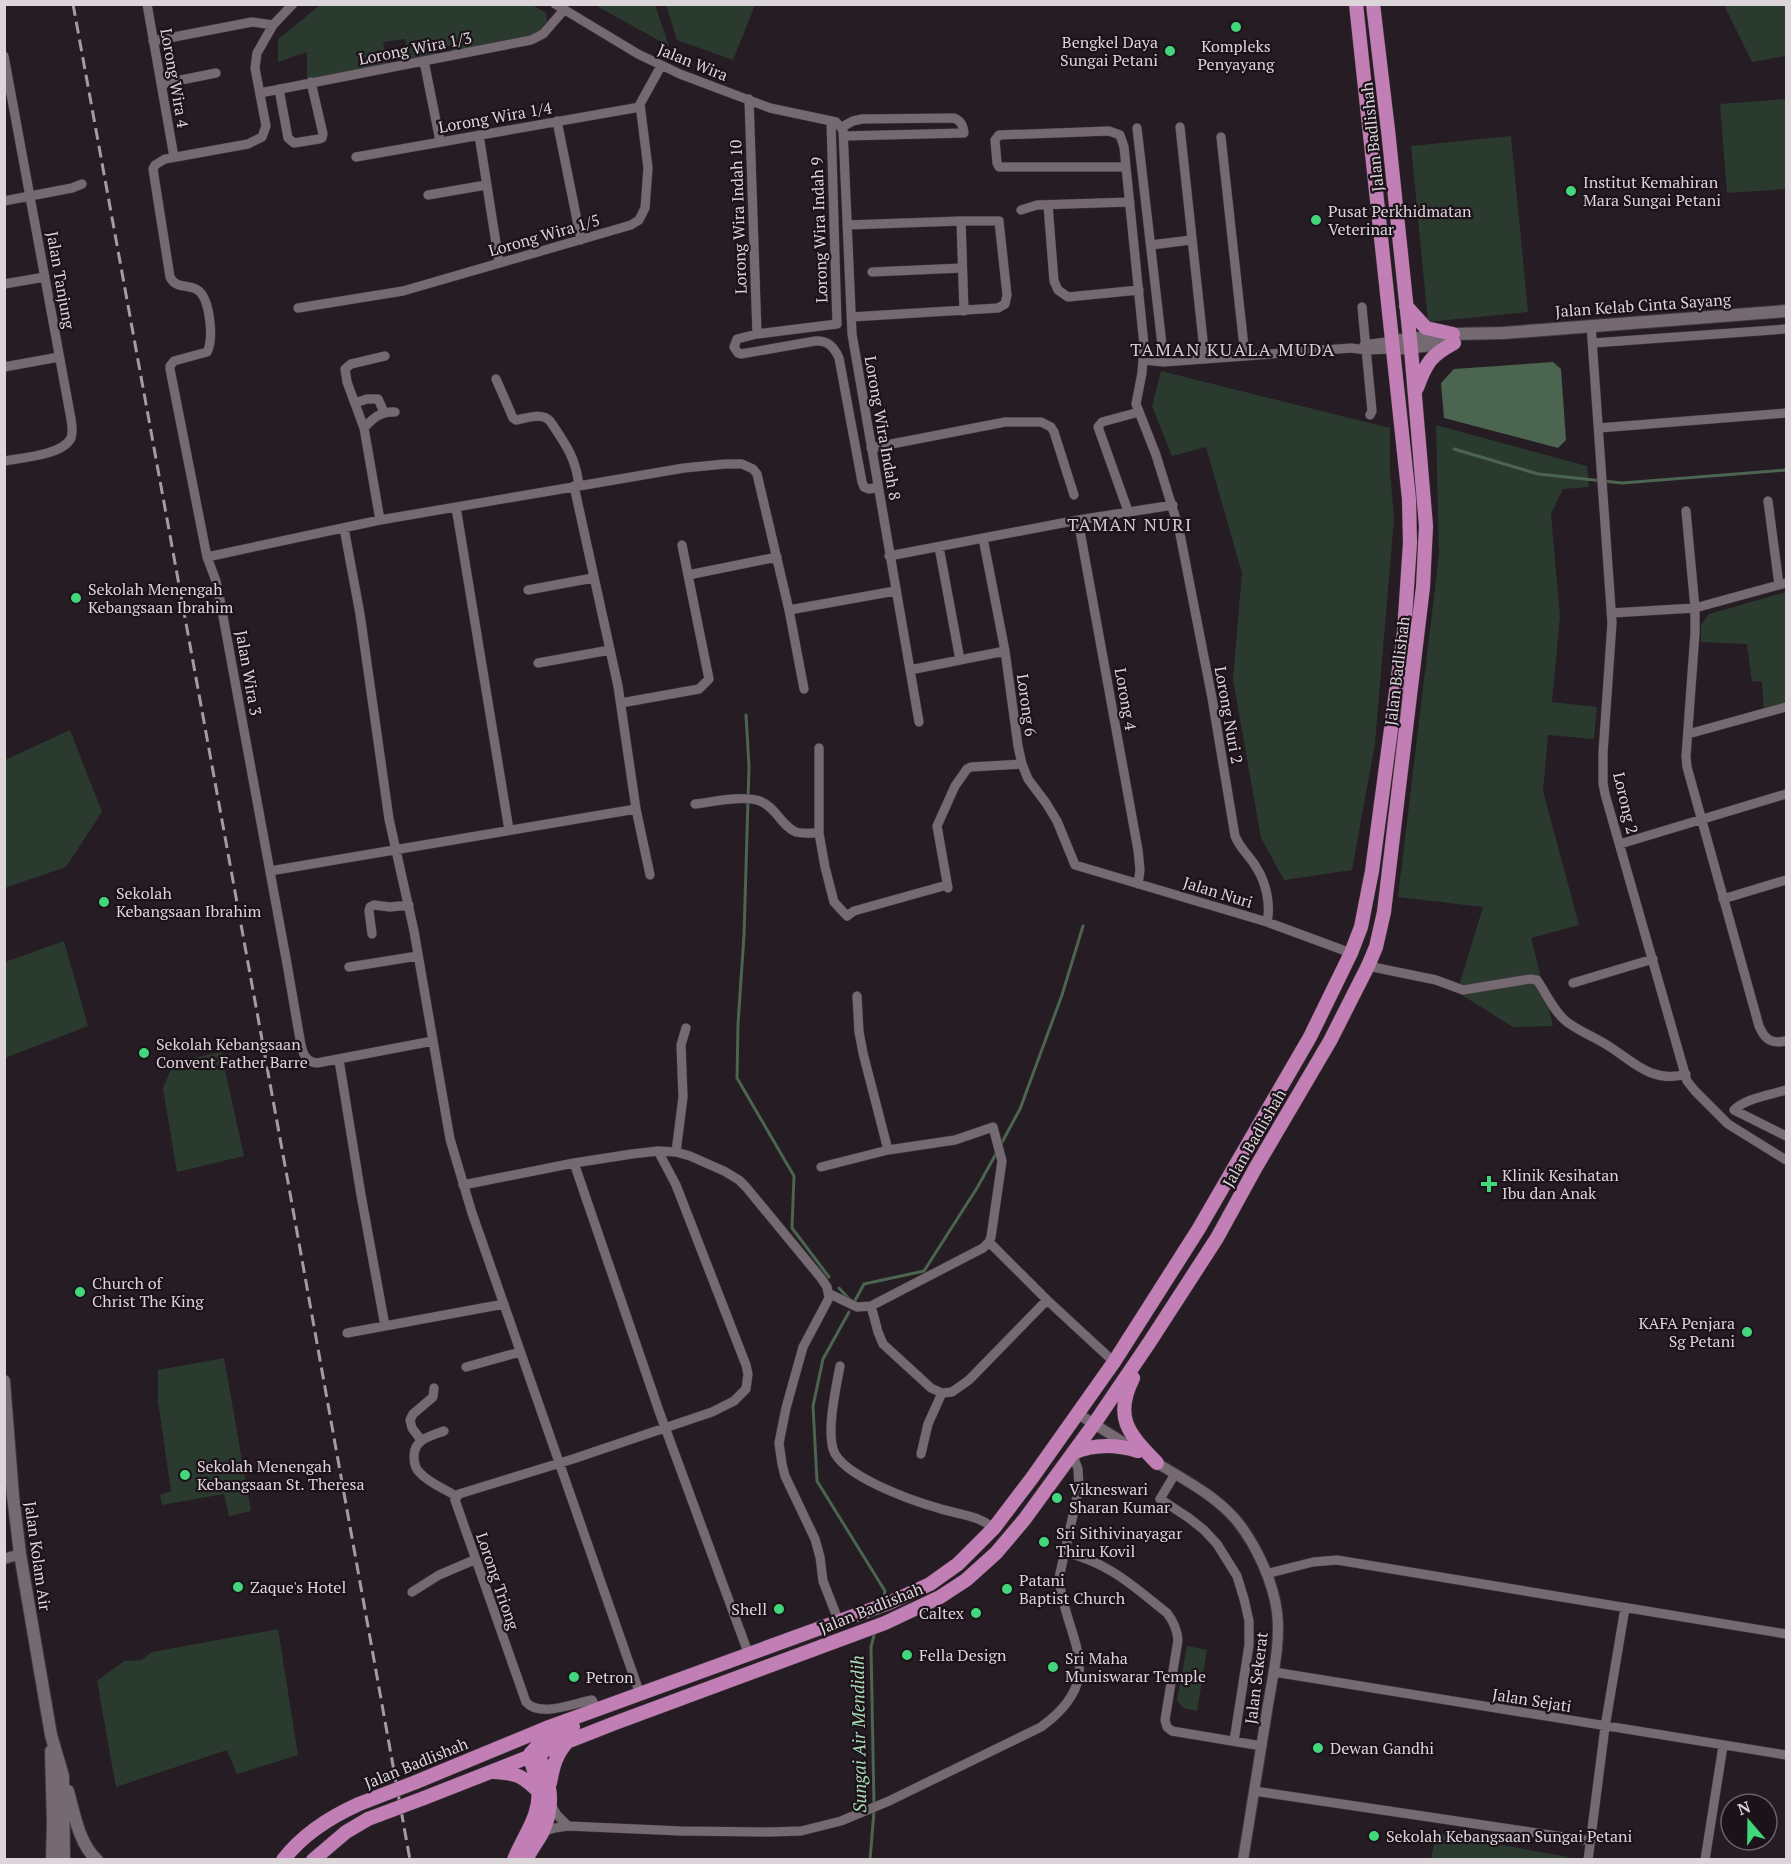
<svg xmlns="http://www.w3.org/2000/svg" width="1791" height="1864" viewBox="0 0 1791 1864" font-family="'PT Serif',serif">
<style>
.green{fill:#2b3a2f}
.water{fill:#4b6551}
.lines{fill:none;stroke-linecap:round;stroke-linejoin:round}
.stream{stroke:#4b6551;stroke-width:3}
.minor-casing{stroke:#40383e;stroke-width:10}
.tertiary-casing{stroke:#40383e;stroke-width:12}
.secondary-casing{stroke:#40383e;stroke-width:14}
.primary-casing{stroke:#40383e;stroke-width:15}
.minor{stroke:#756972;stroke-width:9}
.tertiary{stroke:#756972;stroke-width:10}
.secondary{stroke:#756972;stroke-width:12}
.primary{stroke:#c27fb5;stroke-width:14}
.rail{stroke:#a49ca1;stroke-width:3;stroke-dasharray:12 6;stroke-linecap:butt}
.primary-bridge-casing{stroke:#40383e;stroke-width:15;stroke-linecap:butt}
.primary-bridge{stroke:#c27fb5;stroke-width:14}
.poi-dot{fill:#43d77b;stroke:#1c131a;stroke-width:2}
.labels{text-anchor:middle;stroke-width:4.5;stroke-linejoin:round;paint-order:stroke}
.poi-label{font-size:16px;fill:#dcd5da;stroke:#1c131a;text-anchor:start}
.street-label{font-size:16px;fill:#dcd5da;stroke:#1c131a}
.neighbourhood-label{font-size:18px;letter-spacing:1.5px;fill:#d6c8d2;stroke:#1c131a}
.water-label{font-size:18px;font-style:italic;fill:#a9dcb5;stroke:#1c131a}
</style>
<rect width="100%" height="100%" fill="#261c23"/>
<!-- green -->
<path class="green" d="M320 5H532L546 13 547 21 536 35 451 52 450 46 435 49 436 55 409 59 405 39 383 42 388 64 307 80V52L278 62V39Z
M595 5H655L669 46Z
M666 5V4L755 5 733 60 677 40Z
M1724 5H1786V56L1752 62Z
M1786 99V189L1727 193 1720 104Z
M1511 136 1528 312 1428 322 1411 146Z
M1161 371 1390 428V471L1394 519 1375 743 1352 870 1284 880 1261 838 1233 679 1242 573 1206 447 1172 456 1152 406Z
M1436 425 1587 466 1589 487 1563 489 1551 514 1560 616 1552 702 1597 707 1594 739 1548 735 1543 791 1579 925 1531 938 1553 1026 1513 1027 1457 992 1483 907 1398 897 1439 555Z
M1786 592V704L1764 711 1762 682 1752 681 1747 644 1701 642V625L1709 614Z
M70 730 102 812 66 867 7 887 5 890V760Z
M64 941 88 1026 5 1058V962Z
M221 1052 244 1156 177 1172 163 1088 174 1062Z
M224 1358 251 1511 229 1516 224 1494 162 1505 160 1495 171 1491 158 1401V1370Z
M278 1629 298 1755 237 1774 227 1750 116 1787 97 1681 124 1661 141 1660 152 1652Z
M1187 1646 1207 1650 1197 1711 1183 1708 1177 1700Z
M1436 1833 1569 1857 1568 1859H1431Z"/>
<!-- water -->
<path class="water" d="M1553 362 1561 369 1566 440 1558 448 1444 418 1441 383 1454 369Z"/>
<g class="lines">
<!-- stream -->
<path class="stream" d="M1454 449 1538 474 1622 483 1786 470
M746 715 749 766 744 935 738 1024 737 1078 794 1176 792 1228 829 1277
M1000 1146 1020 1109 1062 995 1083 926
M839 1288 850 1300
M853 1304 864 1284 924 1271 977 1188 997 1152
M849 1312 823 1359 813 1406 817 1481 885 1591 883 1602
M874 1804 871 1647 875 1631
M870 1860 874 1811"/>
<!-- minor casing -->
<g class="minor-casing">
<path id="minor" d="M147 4 174 157
M293 4 273 25 257 53 255 68 266 126 262 137 248 144 165 159 155 165 153 169 170 277C176 290 190 283 199 291 210 301 214 339 207 352L174 361 170 366V369L207 557 216 581 220 600 287 964 301 1045C303 1054 306 1062 317 1063L433 1041
M555 4 638 54 680 74 770 108 836 122 843 130 852 334 919 722
M153 41 252 22 273 25
M4 56 71 419C72 425 73 432 71 438 63 455 21 458 4 461
M424 61 440 141
M161 84 216 73
M279 89 288 138 294 143 319 139 322 138 323 134 311 82
M260 93 531 40 543 34 563 11
M749 99 757 334
M557 121 581 240
M831 121 837 324 757 334 737 339 734 347 738 353 741 354 815 341C828 340 834 347 839 358L862 482 864 487 869 489 878 487
M842 127 853 121 862 119 954 118C961 121 963 125 964 133L845 136
M1180 127 1205 359
M1137 128 1164 362
M479 135 499 262
M1221 137 1245 356
M356 157 640 107
M1126 167H999L997 163 995 140 999 135 1109 131 1120 135 1124 147 1144 345 1142 373 1136 404 1156 455 1179 529 1212 698 1235 836C1241 850 1249 855 1256 867 1266 882 1271 905 1267 922
M428 195 486 185
M4 201 72 188 82 184
M1048 205 1054 281 1058 290 1068 297 1139 290
M1021 210 1037 205 1130 202
M961 221 964 311
M847 225 961 221H999L1007 295 1005 304 998 308 851 317
M1151 245 1191 240
M872 272 962 268
M4 284 45 277
M1362 307 1372 411 1370 415
M298 308 403 291 631 225 639 220 645 208 648 168 640 104 661 66
M1591 325 1612 623 1603 753V783L1605 794 1687 1081 1695 1091 1728 1124 1786 1160
M1593 343 1786 329
M1364 345 1393 341
M1144 360 1164 362 1351 348 1366 350 1394 349
M4 367 59 357
M496 379 513 418 516 420C527 418 542 412 550 421 566 445 575 456 579 485
M355 403 367 399H378L384 412
M364 428C373 418 381 411 395 412
M1599 428 1786 413
M871 448 1005 422H1041L1051 427 1054 432 1074 495
M574 486 618 686 636 809 650 875
M1768 501 1779 585
M456 507 509 830
M1128 511 1098 427 1102 422 1139 412
M1686 511 1695 608V633L1686 756 1687 767 1759 1026C1765 1040 1771 1044 1786 1041
M380 520 364 428 347 382 345 369 351 364 385 356
M1078 520 1138 850 1140 870 1138 884
M344 528 360 614 389 819 414 931 450 1139 472 1213 640 1694
M983 538 1005 651 1018 746 1022 764 1028 779 1046 803 1057 821 1075 865 1267 922 1351 953
M682 545 688 575
M939 547 960 660
M889 556 1078 520 1173 505
M207 557 380 520 684 468 725 464H742L753 469 757 474 789 610 804 689
M528 590 593 578
M789 610 895 591
M1611 613 1695 608 1786 583
M538 663 610 650
M910 670 1005 651
M621 703 699 689 709 679 688 575 777 557
M1688 734 1786 707
M819 748V833L825 867 834 902 847 916 854 911 947 885
M695 804C713 802 743 795 760 801 776 807 781 826 796 832 803 834 812 833 819 833
M1620 844 1786 794
M270 871 636 809
M948 888 937 826 955 786 967 769 971 767 1022 764
M1723 899 1786 880
M372 934 369 911 370 907 374 905 390 907 409 905
M1368 966 1436 980 1463 990 1530 979 1537 980C1546 993 1554 1012 1567 1022 1579 1031 1594 1037 1607 1045 1633 1061 1651 1084 1686 1074
M349 967 418 956
M1573 983 1653 959
M857 996 859 1032 863 1053 888 1150
M339 1060 361 1195 385 1326
M1786 1090C1770 1095 1746 1098 1734 1110L1786 1136
M676 1152 683 1097 681 1045 686 1028
M574 1163 659 1411 749 1655
M821 1167 888 1150 955 1140 993 1127 1002 1161 991 1237 989 1242 983 1248 871 1306 857 1307 830 1294
M463 1185 574 1163 632 1154 658 1151 676 1152 690 1156 724 1171 739 1180 746 1187 821 1278 827 1287 829 1298 803 1347 786 1408 779 1443 782 1464 785 1476 815 1539 820 1557 823 1581 839 1622
M989 1242 1047 1300 1114 1362
M871 1306 878 1332 883 1344 931 1388 942 1393 952 1392 969 1380 1047 1300
M347 1333 504 1304
M840 1366C836 1388 827 1427 833 1449 841 1476 913 1501 938 1508 959 1515 975 1514 994 1528
M466 1367 520 1352
M444 1431C431 1436 414 1439 414 1456 414 1462 415 1469 420 1473 429 1483 445 1489 456 1496
M421 1440 412 1428 410 1420 413 1414 433 1397 434 1388
M921 1454 928 1424 942 1393
M1175 1474 1160 1499 1189 1518 1204 1530 1217 1544 1237 1576 1244 1599 1249 1621V1645L1234 1741
M1063 1552C1107 1561 1133 1586 1167 1613 1174 1622 1177 1629 1178 1640L1165 1720 1167 1727 1172 1731 1262 1746
M1266 1574 1313 1562 1337 1560 1786 1634
M412 1592 439 1575 474 1560
M1274 1672 1786 1755
M597 1709 592 1700C574 1703 540 1718 526 1702L455 1500 459 1494 573 1459 712 1412 734 1401 746 1389 748 1374 746 1365 676 1185 658 1151
M1254 1791 1591 1841
M550 1803 557 1815 568 1826
M542 1832 555 1828 568 1826 681 1831 769 1832 801 1831 841 1821 889 1801 1041 1727C1111 1676 1065 1640 1059 1578L1079 1488 1078 1469 1072 1453
M1588 1860 1605 1727 1625 1608
M1705 1860 1723 1746"/>
</g>
<!-- tertiary casing -->
<g class="tertiary-casing">
<path id="tertiary" d="M1078 1414 1131 1447
M1152 1460C1181 1478 1214 1494 1237 1521 1256 1545 1273 1581 1277 1612 1281 1644 1272 1679 1267 1711 1259 1761 1251 1810 1243 1860
M4 1559 20 1554"/>
</g>
<!-- secondary casing -->
<g class="secondary-casing">
<path id="secondary" d="M1393 341 1453 334 1503 333 1786 311
M1394 349 1452 343
M4 1381 13 1496 20 1554 51 1735 63 1776 64 1860
M51 1751 53 1823 52 1860
M68 1791C74 1813 79 1844 97 1860"/>
</g>
<!-- primary casing -->
<g class="primary-casing">
<path id="primary" d="M1406 306 1426 328 1453 334
M1417 388C1426 363 1431 355 1454 343
M1133 1378C1113 1418 1129 1434 1157 1463
M1073 1453C1094 1444 1115 1444 1138 1451
M530 1754 543 1740 573 1727
M494 1772C517 1773 523 1776 539 1792
M416 1782 549 1727 889 1603 930 1584 958 1564 994 1528 1032 1478 1114 1362 1198 1230 1310 1037 1351 953 1361 927 1372 871 1404 632 1410 543 1409 499 1356 4
M550 1783C553 1766 556 1754 568 1741
M424 1798 615 1723 885 1623 940 1597 966 1580 996 1553 1024 1520 1094 1424 1149 1343 1217 1238 1256 1167 1330 1041 1368 966 1376 947 1384 912 1423 587 1426 526 1411 349 1388 130 1373 4
M283 1860C303 1834 330 1817 359 1804
M313 1860 346 1832 368 1819
M514 1860C523 1836 542 1815 538 1788 537 1777 533 1767 529 1756
M526 1860C531 1849 538 1841 543 1831 556 1802 549 1781 538 1753"/>
</g>
<!-- minor -->
<use href="#minor" class="minor"/>
<!-- tertiary -->
<use href="#tertiary" class="tertiary"/>
<!-- secondary -->
<use href="#secondary" class="secondary"/>
<!-- primary -->
<use href="#primary" class="primary"/>
<!-- rail -->
<path class="rail" d="M73 4 288 1182 410 1860"/>
<!-- primary-bridge casing -->
<g class="primary-bridge-casing">
<path id="primary-bridge" d="M359 1804 416 1782
M368 1819 424 1798"/>
</g>
<!-- primary-bridge -->
<use href="#primary-bridge" class="primary-bridge"/>
</g>
<!-- markers -->
<g class="poi-dot">
<circle cx="1236" cy="27" r="6"/>
<circle cx="1170" cy="51" r="6"/>
<circle cx="1571" cy="191" r="6"/>
<circle cx="1316" cy="220" r="6"/>
<circle cx="76" cy="598" r="6"/>
<circle cx="104" cy="902" r="6"/>
<circle cx="144" cy="1053" r="6"/>
<path d="M1486 1175h6v6h6v6h-6v6h-6v-6h-6v-6h6z"/>
<circle cx="80" cy="1292" r="6"/>
<circle cx="1747" cy="1332" r="6"/>
<circle cx="185" cy="1475" r="6"/>
<circle cx="1057" cy="1498" r="6"/>
<circle cx="1044" cy="1542" r="6"/>
<circle cx="238" cy="1587" r="6"/>
<circle cx="1007" cy="1589" r="6"/>
<circle cx="779" cy="1609" r="6"/>
<circle cx="976" cy="1613" r="6"/>
<circle cx="907" cy="1655" r="6"/>
<circle cx="1053" cy="1667" r="6"/>
<circle cx="574" cy="1677" r="6"/>
<circle cx="1318" cy="1748" r="6"/>
<circle cx="1374" cy="1836" r="6"/>
</g>
<g class="labels">
<!-- poi labels -->
<g class="poi-label">
<text x="1158" y="48" text-anchor="end">Bengkel Daya<tspan x="1158" dy="18">Sungai Petani</tspan></text>
<text x="1236" y="52" text-anchor="middle">Kompleks<tspan x="1236" dy="18">Penyayang</tspan></text>
<text x="1583" y="188">Institut Kemahiran<tspan x="1583" dy="18">Mara Sungai Petani</tspan></text>
<text x="1328" y="217">Pusat Perkhidmatan<tspan x="1328" dy="18">Veterinar</tspan></text>
<text x="88" y="595">Sekolah Menengah<tspan x="88" dy="18">Kebangsaan Ibrahim</tspan></text>
<text x="116" y="899">Sekolah<tspan x="116" dy="18">Kebangsaan Ibrahim</tspan></text>
<text x="156" y="1050">Sekolah Kebangsaan<tspan x="156" dy="18">Convent Father Barre</tspan></text>
<text x="1502" y="1181">Klinik Kesihatan<tspan x="1502" dy="18">Ibu dan Anak</tspan></text>
<text x="92" y="1289">Church of<tspan x="92" dy="18">Christ The King</tspan></text>
<text x="1735" y="1329" text-anchor="end">KAFA Penjara<tspan x="1735" dy="18">Sg Petani</tspan></text>
<text x="197" y="1472">Sekolah Menengah<tspan x="197" dy="18">Kebangsaan St. Theresa</tspan></text>
<text x="1069" y="1495">Vikneswari<tspan x="1069" dy="18">Sharan Kumar</tspan></text>
<text x="1056" y="1539">Sri Sithivinayagar<tspan x="1056" dy="18">Thiru Kovil</tspan></text>
<text x="1019" y="1586">Patani<tspan x="1019" dy="18">Baptist Church</tspan></text>
<text x="250" y="1593">Zaque's Hotel</text>
<text x="767" y="1615" text-anchor="end">Shell</text>
<text x="964" y="1619" text-anchor="end">Caltex</text>
<text x="919" y="1661">Fella Design</text>
<text x="1065" y="1664">Sri Maha<tspan x="1065" dy="18">Muniswarar Temple</tspan></text>
<text x="586" y="1683">Petron</text>
<text x="1330" y="1754">Dewan Gandhi</text>
<text x="1386" y="1842">Sekolah Kebangsaan Sungai Petani</text>
</g>
<!-- street labels -->
<g class="street-label">
<text transform="translate(415 48) rotate(-11)" y="6">Lorong Wira 1/3</text>
<text transform="translate(693 62) rotate(22)" y="6">Jalan Wira</text>
<text transform="translate(175 78) rotate(80)" y="6">Lorong Wira 4</text>
<text transform="translate(495 117) rotate(-10)" y="6">Lorong Wira 1/4</text>
<text transform="translate(1372 137) rotate(-96)" y="6">Jalan Badlishah</text>
<text transform="translate(738 217) rotate(-92)" y="6">Lorong Wira Indah 10</text>
<text transform="translate(819 230) rotate(-92)" y="6">Lorong Wira Indah 9</text>
<text transform="translate(544 235) rotate(-16)" y="6">Lorong Wira 1/5</text>
<text transform="translate(61 280) rotate(80)" y="6">Jalan Tanjung</text>
<text transform="translate(1643 305) rotate(-4)" y="6">Jalan Kelab Cinta Sayang</text>
<text transform="translate(883 428) rotate(80)" y="6">Lorong Wira Indah 8</text>
<text transform="translate(1397 671) rotate(-83)" y="6">Jalan Badlishah</text>
<text transform="translate(249 673) rotate(80)" y="6">Jalan Wira 3</text>
<text transform="translate(1126 699) rotate(80)" y="6">Lorong 4</text>
<text transform="translate(1027 705) rotate(82)" y="6">Lorong 6</text>
<text transform="translate(1229 715) rotate(80)" y="6">Lorong Nuri 2</text>
<text transform="translate(1626 803) rotate(77)" y="6">Lorong 2</text>
<text transform="translate(1218 892) rotate(17)" y="6">Jalan Nuri</text>
<text transform="translate(1254 1138) rotate(-60)" y="6">Jalan Badlishah</text>
<text transform="translate(38 1556) rotate(82)" y="6">Jalan Kolam Air</text>
<text transform="translate(498 1581) rotate(71)" y="6">Lorong Triong</text>
<text transform="translate(871 1608) rotate(-22)" y="6">Jalan Badlishah</text>
<text transform="translate(1256 1678) rotate(-83)" y="6">Jalan Sekerat</text>
<text transform="translate(1532 1700) rotate(9)" y="6">Jalan Sejati</text>
<text transform="translate(416 1763) rotate(-22)" y="6">Jalan Badlishah</text>
</g>
<!-- neighbourhood labels -->
<g class="neighbourhood-label">
<text x="1233" y="356">TAMAN KUALA MUDA</text>
<text x="1130" y="531">TAMAN NURI</text>
</g>
<!-- water labels -->
<g class="water-label">
<text transform="translate(859 1734) rotate(-91)" y="6">Sungai Air Mendidih</text>
</g>
</g>
<!-- border -->
<rect width="1791" height="1864" fill="none" stroke="#dcd5da" stroke-width="12"/>
<!-- north arrow -->
<g transform="translate(1749 1822) rotate(340)"><circle r="28" fill="#1c131a" stroke="#696167" stroke-width="1.5"/>
<path d="M0-4.5L10 22L0 15L-10 22Z" fill="#43d77b"/>
<text y="-9" font-size="16" font-weight="bold" text-anchor="middle" fill="#dcd5da">N</text>
</g>
</svg>
